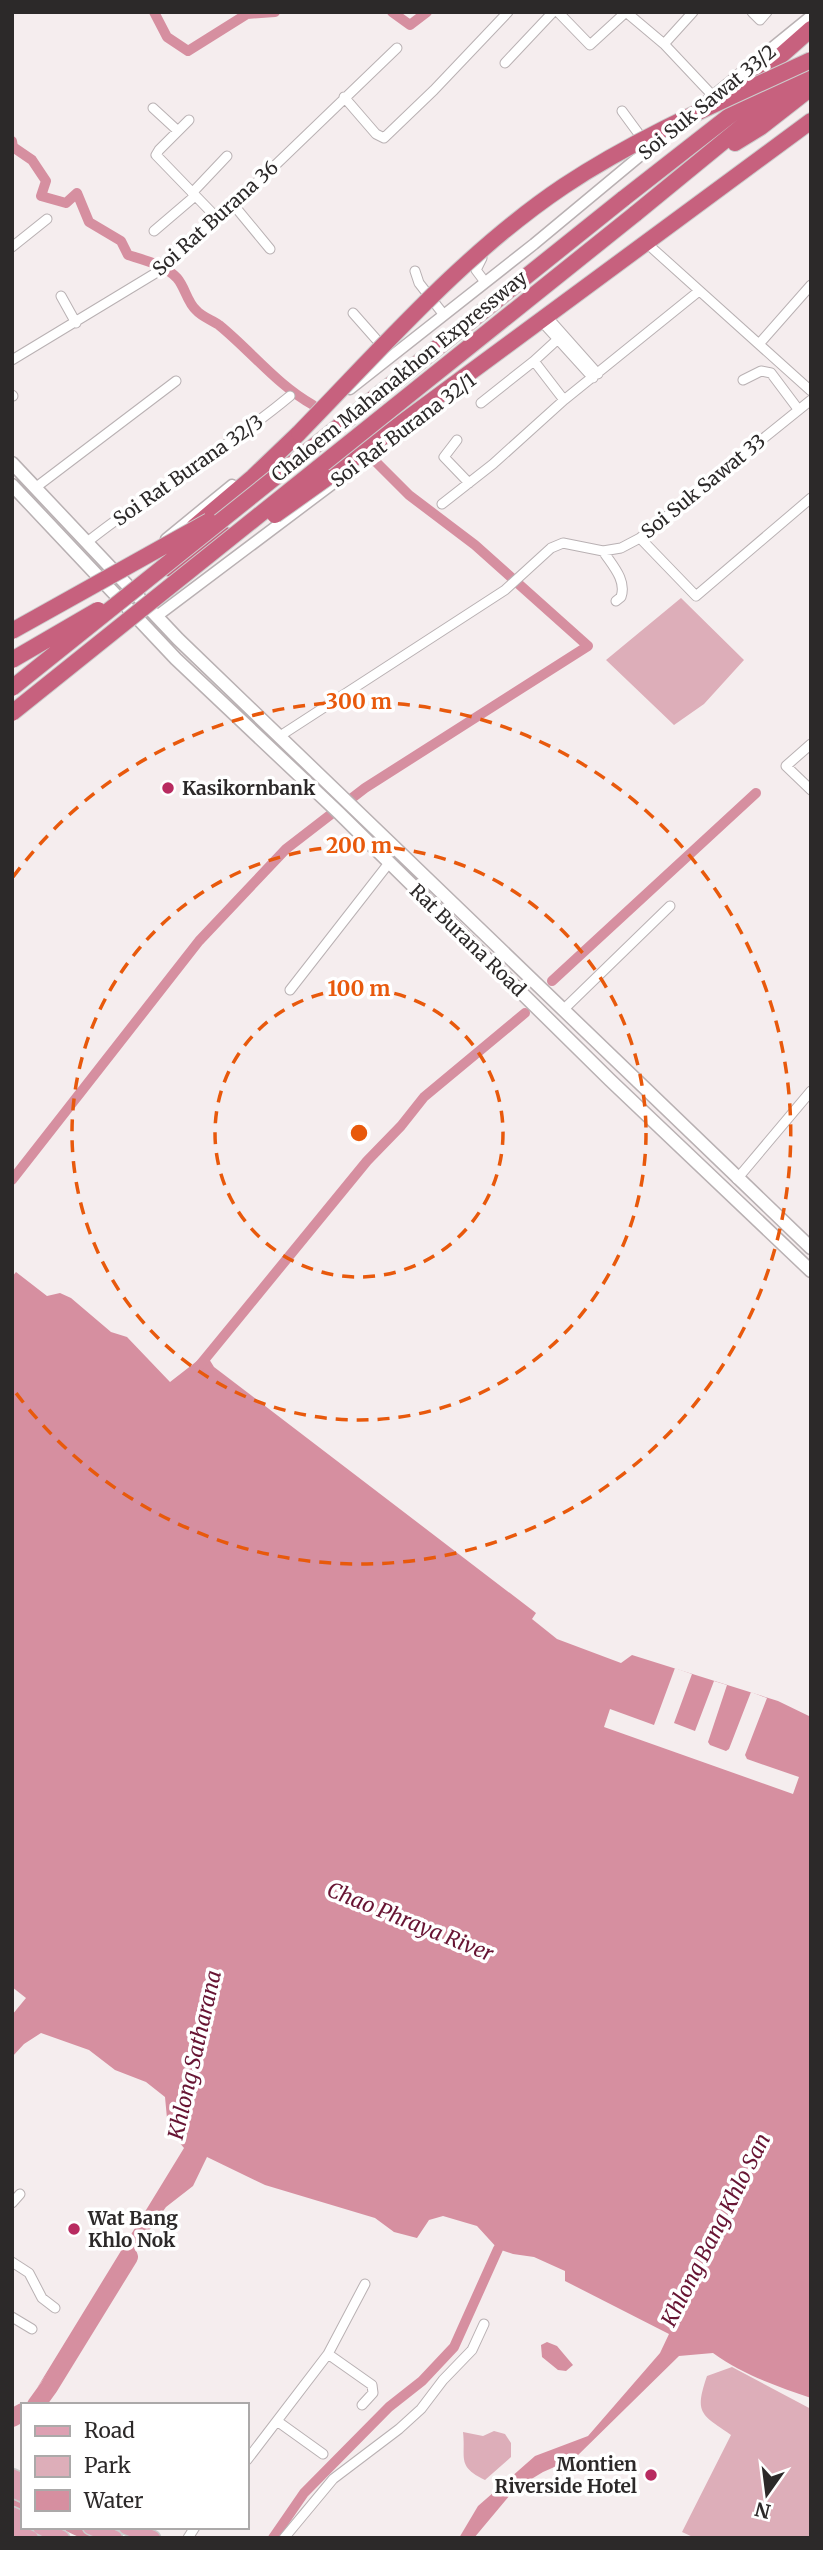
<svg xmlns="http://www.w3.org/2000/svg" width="823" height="2550" viewBox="0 0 823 2550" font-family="Merriweather,serif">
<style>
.green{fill:#ddaeb9}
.water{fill:#d68fa0}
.pier{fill:#f5edee}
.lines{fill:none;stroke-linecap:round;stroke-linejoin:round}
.canal{stroke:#d68fa0;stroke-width:10}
.river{stroke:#d68fa0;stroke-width:18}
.minor-casing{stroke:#b9b1b3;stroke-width:11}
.tertiary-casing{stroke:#b9b1b3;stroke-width:13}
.secondary-casing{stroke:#b9b1b3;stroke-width:15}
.primary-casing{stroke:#ccc;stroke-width:17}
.motorway-casing{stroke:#ccc;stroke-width:18}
.minor{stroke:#fff;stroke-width:9}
.tertiary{stroke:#fff;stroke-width:10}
.secondary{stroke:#fff;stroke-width:12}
.primary{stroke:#dda0b2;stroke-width:14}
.motorway{stroke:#c7617e;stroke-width:16}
.motorway-bridge-casing{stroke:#ccc;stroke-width:18;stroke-linecap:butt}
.motorway-bridge{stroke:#c7617e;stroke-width:16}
.ring{fill:none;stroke:#e8590c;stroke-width:3.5;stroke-dasharray:12 9}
.poi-dot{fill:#b82b60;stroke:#fff;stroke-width:2.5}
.labels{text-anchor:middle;stroke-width:7;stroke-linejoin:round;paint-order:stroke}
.street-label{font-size:19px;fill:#2c2929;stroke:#fff}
.poi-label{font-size:19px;font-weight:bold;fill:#2c2929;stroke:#fff;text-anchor:start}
.water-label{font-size:21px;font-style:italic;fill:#671433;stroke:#fff}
.centre{fill:#e8590c;stroke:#fff;stroke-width:3.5}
.ring-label{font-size:21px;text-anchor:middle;font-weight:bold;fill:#e8590c;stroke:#fff;stroke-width:7;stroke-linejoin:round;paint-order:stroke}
</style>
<rect width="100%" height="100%" fill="#f5edee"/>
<!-- green -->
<path class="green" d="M681 598 744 660 704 704 674 725 606 660Z
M732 2367 811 2409V2538H695L682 2532 731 2435C701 2414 694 2414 707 2376Z
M494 2431 505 2434 511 2443V2457L485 2480C456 2466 466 2458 463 2432L483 2436Z"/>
<!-- water -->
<path class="water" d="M16 1272 47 1296 60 1293 71 1298 111 1332 127 1337 170 1382 206 1354 214 1367 536 1613 532 1619 557 1639 621 1663 632 1655 778 1701 811 1717V2398C777 2386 743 2375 713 2353L679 2356 575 2458 543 2472 515 2489 474 2538H459L478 2506 535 2456 588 2436 660 2353 669 2334 565 2281V2271L534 2257 513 2254 498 2249 477 2226 443 2216 429 2220 417 2238 394 2232 375 2218 265 2185 207 2157 193 2186 166 2207 37 2388 184 2148 168 2129 165 2097 146 2082 115 2070 89 2050 41 2033 24 2044 12 2057V2015L26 1998 12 1987V1277Z
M547 2342 557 2346 573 2365 566 2371 558 2370 542 2357 541 2345Z"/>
<!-- pier -->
<path class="pier" d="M675 1668 692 1674 674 1723 695 1731 714 1681 727 1685 708 1742 710 1745 726 1751 729 1749 751 1692 767 1698 745 1755 747 1759 799 1777 793 1794 604 1727 610 1709 654 1725Z"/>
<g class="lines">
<!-- canal -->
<path class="canal" d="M154 12 167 37 188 51 247 14 275 12
M392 12 410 25 427 12
M12 141 13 147 32 160 46 181 41 196 66 203 77 193 89 222 121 241 128 255C144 260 165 265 177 278 185 287 187 302 196 310 202 317 212 320 219 325 251 351 277 385 313 405
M552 981 756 793
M12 1180 199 941 286 849 365 788 588 646 475 545 409 495 376 462
M200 1365 367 1161 401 1126 424 1097 525 1013
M12 2502 23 2507
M69 2527 93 2538
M273 2538 304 2493 389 2407 422 2381 454 2347 498 2249"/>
<!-- river -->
<path class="river" d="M36 2405 49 2387 129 2257
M12 2418 23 2412"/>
<!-- minor casing -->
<g class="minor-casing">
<path id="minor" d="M558 12 590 45 626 12
M626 12 664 44 693 12
M752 12 760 20 767 12
M664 44 713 96
M505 63 553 12
M344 97 376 134 384 138 434 90 508 12
M153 108 178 131
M622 111 644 141
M189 120 159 150 156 155 217 218
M192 193 227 156
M232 203 270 249
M154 231 195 196
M12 247 47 219
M652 248 811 391
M482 258 476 270 485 282
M415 271 419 283 444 315
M61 296 76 323
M353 313 383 347
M550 320 598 374
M544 324 593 378
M759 344 811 285
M12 360 154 274 170 257 263 177 397 48
M534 361 558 339
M743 380 761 371 771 373 798 409
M12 395 13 396
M481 403 534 361 564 400
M457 440 444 457 469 483
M35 488 176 381
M442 504 493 464 564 400 699 291
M640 538 696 596 811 498
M86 543C152 490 225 450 290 396
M603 551C612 565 627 580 621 597L616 601
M280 736 505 590 551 548 563 543 603 551 621 548 640 538 811 400
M811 744 786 766 811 790
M290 990 389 863
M563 1010 670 906
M737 1179 811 1091
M12 2203 20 2194
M12 2262 29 2273 42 2298 55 2308
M12 2317 32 2329
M328 2354 372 2385 373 2393 362 2405
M277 2421 323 2454
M247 2460 328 2354 365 2284
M188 2538 195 2527
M284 2538 333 2479 399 2429 421 2409 443 2380 472 2350 484 2324"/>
</g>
<!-- tertiary casing -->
<g class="tertiary-casing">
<path id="tertiary" d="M702 105 811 16
M350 389 534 244 670 131
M166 539 232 485
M157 616 347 473"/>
</g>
<!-- secondary casing -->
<g class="secondary-casing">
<path id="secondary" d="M12 463 178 639 811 1248
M12 485 176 659 339 813 610 1080 811 1271"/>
</g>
<!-- primary casing -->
<g class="primary-casing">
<path id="primary" d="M12 2476 23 2481
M12 2490 23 2495
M12 2514 23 2519
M40 2527 62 2538
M90 2527 115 2538
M126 2527 153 2538
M12 2529 31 2538"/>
</g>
<!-- motorway casing -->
<g class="motorway-casing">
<path id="motorway" d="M743 89 811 29
M735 143 761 127 811 88
M623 199 778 78
M635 214 811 70
M327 478 811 121
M194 527 253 477 299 433
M169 568 225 535"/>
</g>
<!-- minor -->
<use href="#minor" class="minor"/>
<!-- tertiary -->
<use href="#tertiary" class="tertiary"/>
<!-- secondary -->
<use href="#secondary" class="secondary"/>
<!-- primary -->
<use href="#primary" class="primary"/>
<!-- motorway -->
<use href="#motorway" class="motorway"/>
<!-- motorway-bridge casing -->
<g class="motorway-bridge-casing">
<path id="motorway-bridge" d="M299 433C383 347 464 253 564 186 641 135 727 99 811 60
M275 515 327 478
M12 631 209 521
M12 660 98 610
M12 688 623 199
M12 713 635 214"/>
</g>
<!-- motorway-bridge -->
<use href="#motorway-bridge" class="motorway-bridge"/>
</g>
<!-- distance rings -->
<g class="ring">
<circle cx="359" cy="1133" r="144"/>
<circle cx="359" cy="1133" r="287"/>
<path d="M13 877A431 431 0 1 1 13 1389"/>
</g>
<!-- markers -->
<g class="poi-dot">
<circle cx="168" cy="788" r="7"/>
<circle cx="74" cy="2229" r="7"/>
<circle cx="651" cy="2475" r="7"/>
</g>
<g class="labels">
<!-- street labels -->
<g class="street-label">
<text transform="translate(707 102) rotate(-39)" y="7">Soi Suk Sawat 33/2</text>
<text transform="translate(215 218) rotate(-42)" y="7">Soi Rat Burana 36</text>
<text transform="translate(399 376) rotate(-39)" y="7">Chaloem Mahanakhon Expressway</text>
<text transform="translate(403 430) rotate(-37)" y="7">Soi Rat Burana 32/1</text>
<text transform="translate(188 470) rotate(-35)" y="7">Soi Rat Burana 32/3</text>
<text transform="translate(703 486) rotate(-39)" y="7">Soi Suk Sawat 33</text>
<text transform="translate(468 940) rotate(44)" y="7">Rat Burana Road</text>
</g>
<!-- poi labels -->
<g class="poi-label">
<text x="182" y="795">Kasikornbank</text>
<text x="88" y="2225">Wat Bang<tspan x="88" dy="22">Khlo Nok</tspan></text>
<text x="637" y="2471" text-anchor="end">Montien<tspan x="637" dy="22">Riverside Hotel</tspan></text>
</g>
<!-- water labels -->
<g class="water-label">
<text transform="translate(410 1922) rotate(22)" y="7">Chao Phraya River</text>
<text transform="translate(195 2055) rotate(-77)" y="7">Khlong Satharana</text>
<text transform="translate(716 2230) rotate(-63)" y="7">Khlong Bang Khlo San</text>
</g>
</g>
<circle cx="359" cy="1133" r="10" class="centre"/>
<g class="ring-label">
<text x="359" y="709">300 m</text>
<text x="359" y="853">200 m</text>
<text x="359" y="996">100 m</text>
</g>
<!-- border -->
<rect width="823" height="2550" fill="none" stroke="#2c2929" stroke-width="28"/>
<!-- legend -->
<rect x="21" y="2403" width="228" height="126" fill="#ffffff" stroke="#aba9a9" stroke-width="2"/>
<rect x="35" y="2426" width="35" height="10" fill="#dda0b2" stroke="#aba9a9" stroke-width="2"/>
<text x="84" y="2438" font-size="21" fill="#2c2929">Road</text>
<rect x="35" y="2456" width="35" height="21" fill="#ddaeb9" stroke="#aba9a9" stroke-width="2"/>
<text x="84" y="2473" font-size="21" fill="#2c2929">Park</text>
<rect x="35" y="2490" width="35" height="21" fill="#d68fa0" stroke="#aba9a9" stroke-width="2"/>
<text x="84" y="2508" font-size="21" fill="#2c2929">Water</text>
<!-- north arrow -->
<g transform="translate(767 2494) rotate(194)" stroke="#ffffff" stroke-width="5" paint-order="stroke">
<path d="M0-5L12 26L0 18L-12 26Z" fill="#2c2929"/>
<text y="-10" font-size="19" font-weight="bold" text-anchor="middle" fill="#2c2929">N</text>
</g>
</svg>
